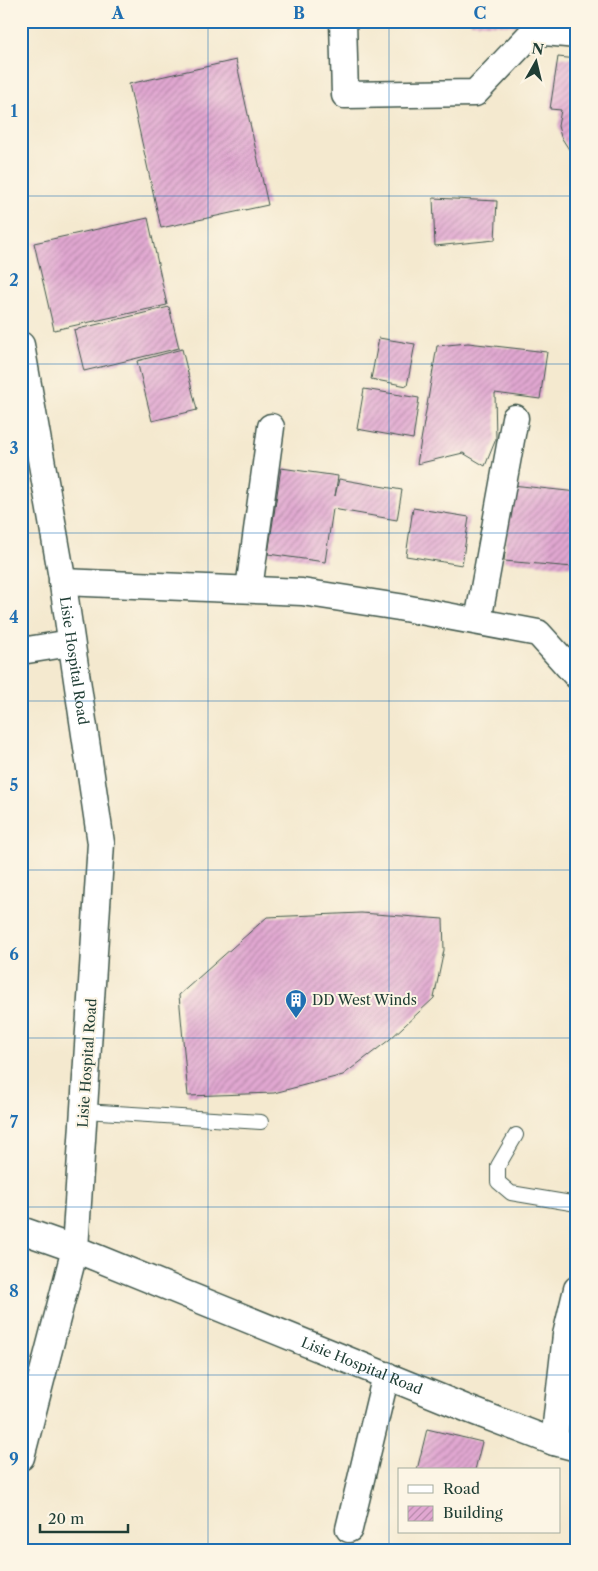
<svg xmlns="http://www.w3.org/2000/svg" width="598" height="1571" viewBox="0 0 598 1571" font-family="'Libre Caslon Text',serif">
<style>
.built{fill:#f2cfe2}
.building{fill:url(#building-hatch)}
.lines{fill:none;stroke-linecap:round;stroke-linejoin:round}
.lane-casing{stroke:#3f574b;stroke-width:16}
.street-casing{stroke:#3f574b;stroke-width:29}
.lane{stroke:#fff;stroke-width:14}
.street{stroke:#fff;stroke-width:26}
.grid{fill:none;stroke:#1f6fb2;stroke-width:1;stroke-opacity:0.55}
.labels{text-anchor:middle;stroke-width:4;stroke-linejoin:round;paint-order:stroke}
.street-label{font-size:14px;fill:#1f3d34;stroke:#fcf5e5}
.poi-label{font-size:14px;fill:#1f3d34;stroke:#fcf5e5;text-anchor:start}
.neatline{fill:none;stroke:#1f6fb2;stroke-width:2}
.grid-label{font-size:16px;text-anchor:middle;font-weight:bold;fill:#1f6fb2}
</style>
<defs>
<pattern id="building-hatch" width="6" height="6" patternUnits="userSpaceOnUse" patternTransform="scale(1.25)"><rect width="6" height="6" fill="#e1a7d1"/><path d="M-1 1l2-2M0 6l6-6M5 7l2-2" fill="none" stroke="#b689aa"/></pattern>
</defs>
<rect width="100%" height="100%" fill="#fcf5e5"/>
<filter id="ink" filterUnits="userSpaceOnUse"><feTurbulence type="fractalNoise" baseFrequency=".02" numOctaves="2"/><feDisplacementMap in="SourceGraphic" scale="10" xChannelSelector="R" yChannelSelector="G"/><feConvolveMatrix kernelMatrix="1 2 1 2 8 2 1 2 1" color-interpolation-filters="sRGB"/></filter>
<filter id="wash" filterUnits="userSpaceOnUse"><feTurbulence type="fractalNoise" baseFrequency=".0096" numOctaves="4" result="noise"/><feDisplacementMap in="SourceGraphic" scale="20" xChannelSelector="R" yChannelSelector="G"/><feGaussianBlur stdDeviation="1.12" result="paint"/><feColorMatrix in="noise" values="0 0 0 0 0 0 0 0 0 0 0 0 0 0 0 0 0 1.4 0 .05"/><feComposite in="paint" operator="in"/></filter>
<g filter="url(#wash)">
<rect width="100%" height="100%" fill="#f4e9cf"/>
<!-- built -->
<path class="built" d="M21 546 28 581V623H21Z"/>
<g id="blocks">
<!-- building -->
<path class="building" d="M470 21H523L522 26 470 23Z
M558 57 577 59V162L561 137 558 126 561 110 550 109Z
M236 60 268 205 161 228 129 84Z
M433 198 497 201 495 240 435 246Z
M148 218 167 305 54 330 34 243Z
M169 307 179 348 84 371 74 330Z
M379 338 415 344 407 386 371 379Z
M468 343 547 352 540 399 495 393 496 439 485 466 463 453 417 464 437 346Z
M182 349 197 410 152 421 137 361Z
M364 389 419 398 413 439 357 429Z
M281 468 338 476 335 496 339 479 402 490 397 520 333 509 325 562 268 554Z
M512 485 577 492V535L573 567 504 561Z
M413 508 469 517 462 565 406 556Z
M361 913 443 919 444 950 434 998 389 1040 343 1075 274 1093 188 1096 179 995 267 917Z
M427 1429 482 1442 475 1470H417Z"/>
</g>
</g>
<g filter="url(#ink)">
<use href="#blocks" fill-opacity="0" stroke="#3f574b" stroke-width="1"/>
<g class="lines">
<!-- lane casing -->
<g class="lane-casing">
<path id="lane" d="M84 1111 261 1122
M516 1135 498 1166V1182L511 1193 577 1204"/>
</g>
<!-- street casing -->
<g class="street-casing">
<g id="street">
<path d="M343 21 345 95 475 93 534 31 577 35"/>
<path id="s1" d="M21 345 62 578 101 843 75 1249 473 1411 554 1442 577 1448"/>
<path d="M62 582 302 592 399 607 538 633 577 676"/>
<path d="M249 589 271 427"/>
<path d="M478 621 515 418"/>
<path d="M21 651 71 643"/>
<path d="M21 1230 75 1249 21 1457"/>
<path d="M554 1442 566 1335 577 1289"/>
<path d="M349 1529 386 1375"/>
</g>
</g>
<!-- lane -->
<use href="#lane" class="lane"/>
<!-- street -->
<use href="#street" class="street"/>
</g>
</g>
<!-- grid -->
<path class="grid" d="M208 21V1550M389 21V1550M21 196H577M21 364H577M21 533H577M21 701H577M21 870H577M21 1038H577M21 1207H577M21 1375H577"/>
<!-- icons -->
<defs>
<g id="building-pin" transform="scale(1.125)"><path d="M0 17L-7.5 6A9.5 9.5 0 1 1 7.5 6Z" fill="#1f6fb2" stroke="#fcf5e5"/><path d="M-4-6H4V6H1V3H-1V6H-4ZM-2.5-4.3h1.7v1.8h-1.7ZM.8-4.3h1.7v1.8H.8ZM-2.5-1h1.7V.8h-1.7ZM.8-1h1.7V.8H.8Z" fill="#fff"/></g>
</defs>
<g fill-rule="evenodd">
<use href="#building-pin" x="296" y="1000"/>
</g>
<g class="labels">
<!-- street labels -->
<g class="street-label">
<text dy="5" stroke="none"><textPath href="#s1" startOffset="320">Lisie Hospital Road</textPath></text>
<text transform="translate(87 1063) rotate(-86)" y="5">Lisie Hospital Road</text>
<text dy="5" stroke="none"><textPath href="#s1" startOffset="1221">Lisie Hospital Road</textPath></text>
</g>
<!-- poi labels -->
<g class="poi-label">
<text x="312" y="1005">DD West Winds</text>
</g>
</g>
<!-- margin -->
<rect width="598" height="1571" fill="none" stroke="#fcf5e5" stroke-width="55"/>
<!-- legend -->
<rect x="398" y="1468" width="162" height="65" fill="#fcf5e5" stroke="#a4ab9e"/>
<rect x="408" y="1485" width="25" height="8" fill="#ffffff" stroke="#a4ab9e"/>
<text x="443" y="1494" font-size="15" fill="#1f3d34">Road</text>
<rect x="408" y="1506" width="25" height="15" fill="url(#building-hatch)" stroke="#a4ab9e"/>
<text x="443" y="1518" font-size="15" fill="#1f3d34">Building</text>
<!-- north arrow -->
<g transform="translate(536 62) rotate(8)" stroke="#fcf5e5" stroke-width="4" paint-order="stroke">
<path d="M0-4L9 19L0 12L-9 19Z" fill="#1f3d34"/>
<text y="-8" font-size="14" font-weight="bold" text-anchor="middle" fill="#1f3d34">N</text>
</g>
<!-- scale -->
<path d="M40 1524v8h88v-8" fill="none" stroke="#1f3d34" stroke-width="2.5"/>
<text x="48" y="1524" font-size="15" fill="#1f3d34" stroke="#fcf5e5" stroke-width="4" paint-order="stroke">20 m</text>
<rect x="28" y="28" width="542" height="1516" class="neatline"/>
<g class="grid-label">
<text x="118" y="19">A</text>
<text x="299" y="19">B</text>
<text x="480" y="19">C</text>
<text x="14" y="117">1</text>
<text x="14" y="286">2</text>
<text x="14" y="454">3</text>
<text x="14" y="623">4</text>
<text x="14" y="791">5</text>
<text x="14" y="960">6</text>
<text x="14" y="1128">7</text>
<text x="14" y="1297">8</text>
<text x="14" y="1465">9</text>
</g>
</svg>
